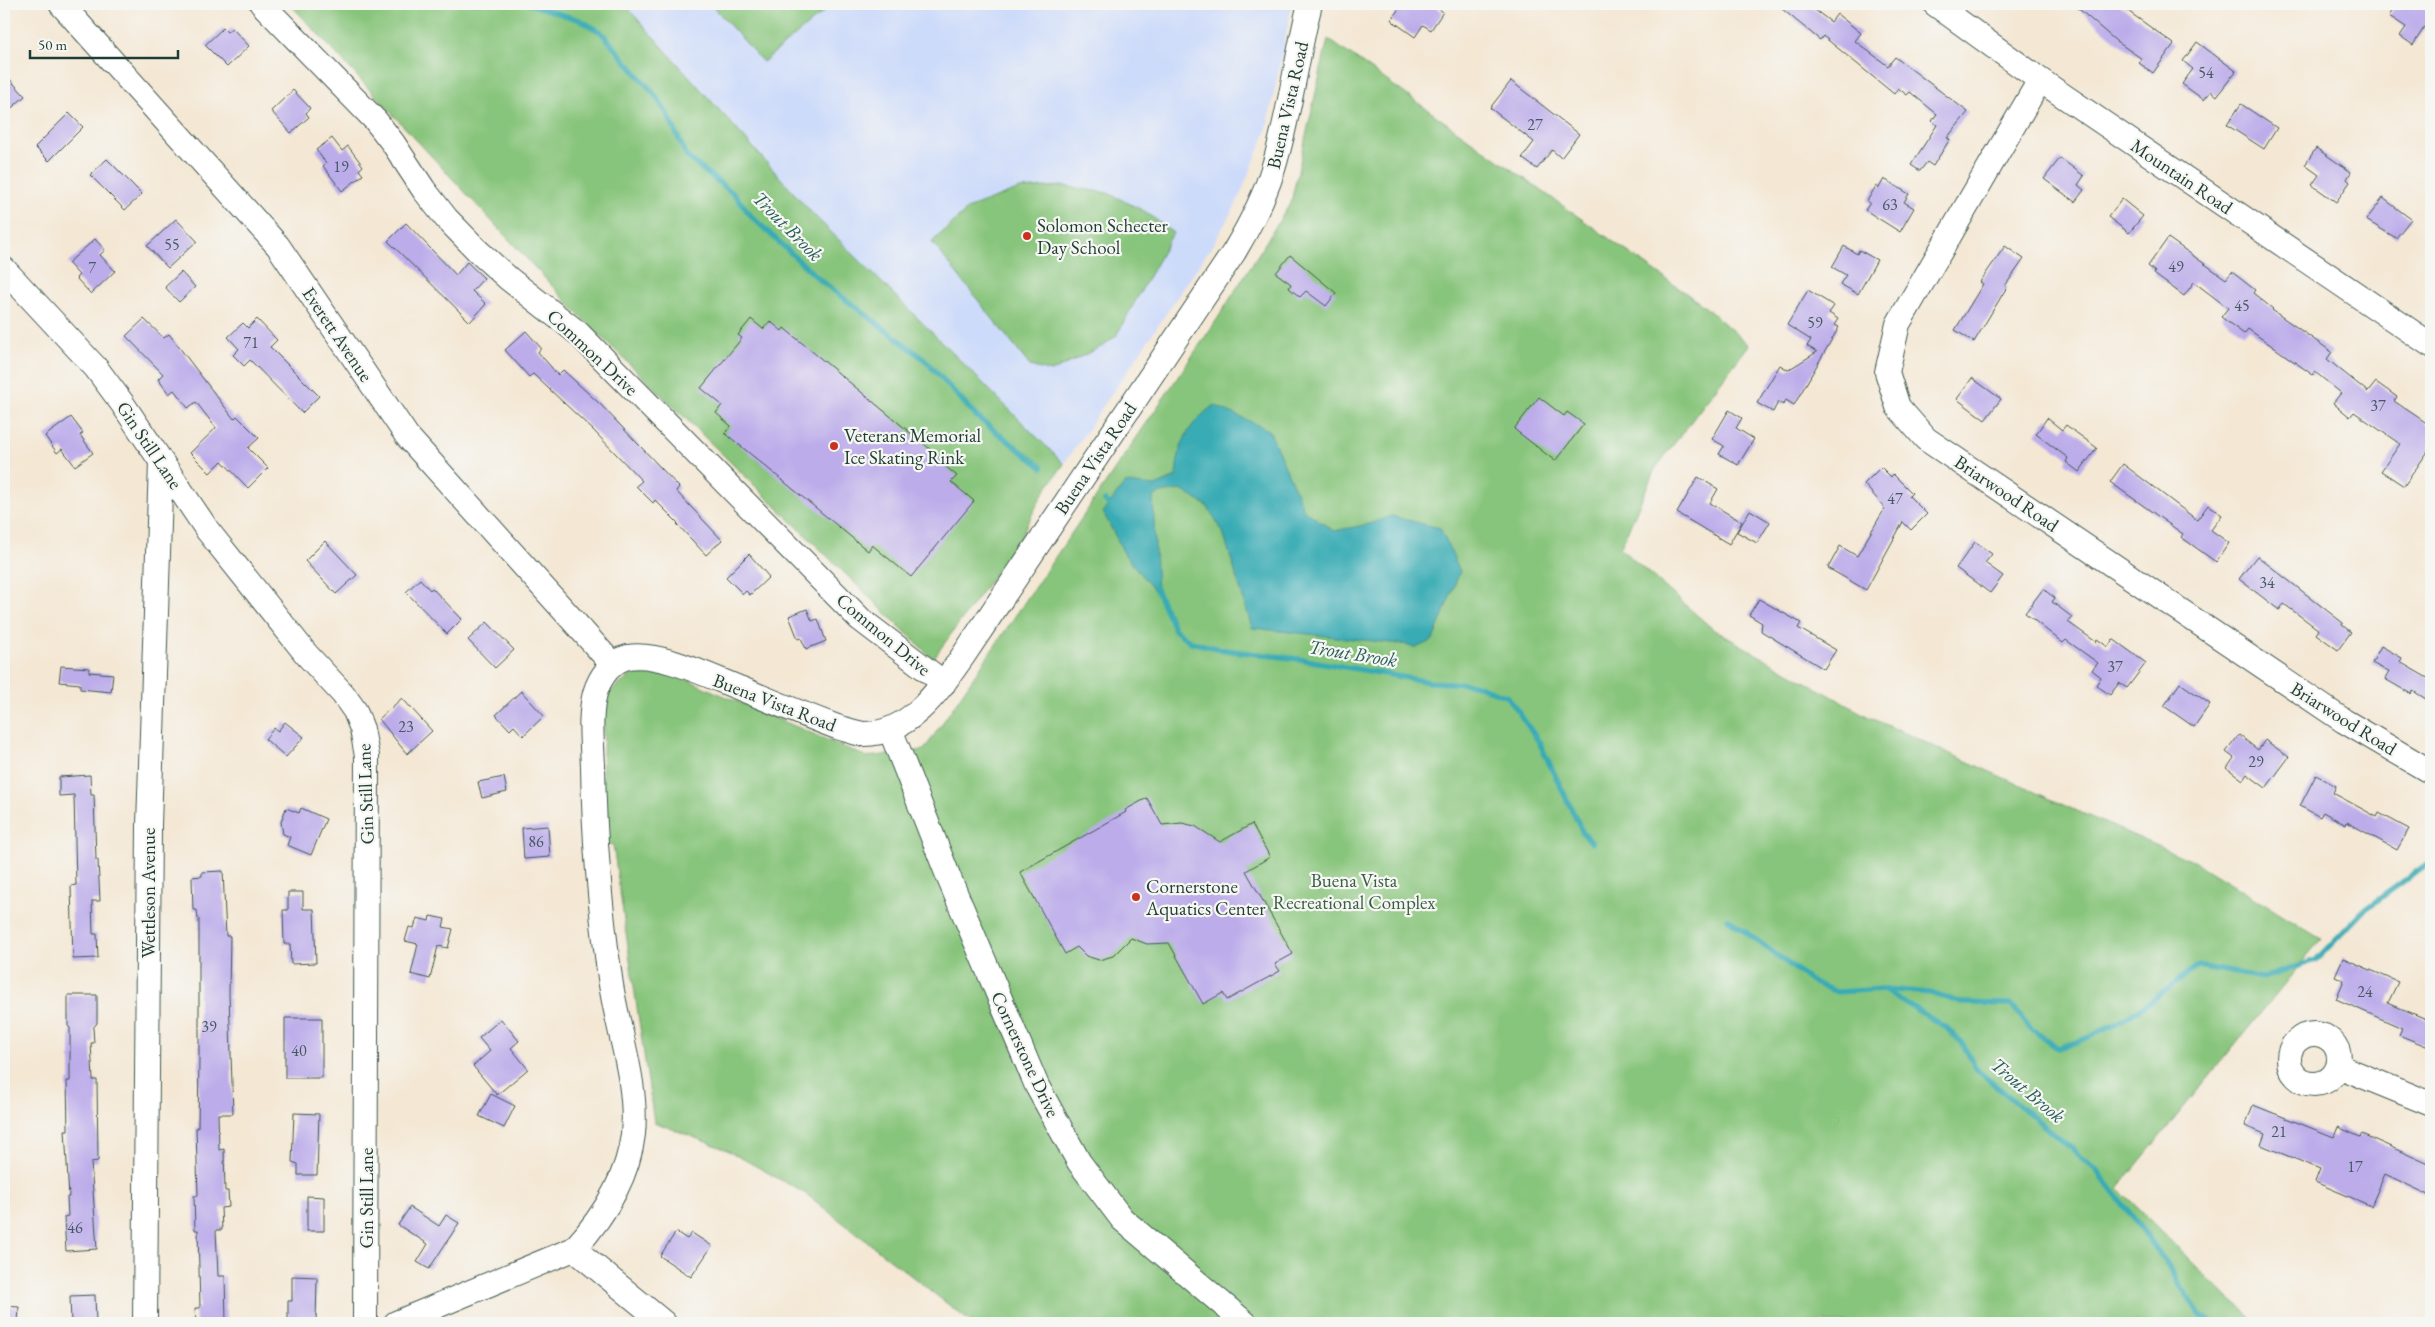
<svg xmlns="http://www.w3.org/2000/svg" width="2435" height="1327" viewBox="0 0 2435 1327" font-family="'EB Garamond',serif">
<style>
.built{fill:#cddbfa}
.green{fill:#88c57b;stroke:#548158}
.water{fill:#39abb4;stroke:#2c7474}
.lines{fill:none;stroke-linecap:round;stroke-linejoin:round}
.stream{stroke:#39abb4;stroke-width:5.5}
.building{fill:#bcacea}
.minor-casing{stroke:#3f574c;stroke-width:26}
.minor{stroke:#fff;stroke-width:24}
.poi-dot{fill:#c8321e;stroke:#f6f6f2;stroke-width:2}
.labels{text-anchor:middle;stroke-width:4.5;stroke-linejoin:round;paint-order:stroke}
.number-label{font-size:16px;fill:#465962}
.street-label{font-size:19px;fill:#1f3d34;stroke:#f6f6f2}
.poi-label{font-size:19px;fill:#1f3d34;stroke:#f6f6f2;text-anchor:start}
.park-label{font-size:19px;fill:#395f46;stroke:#f6f6f2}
.water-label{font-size:20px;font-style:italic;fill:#275e5a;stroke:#f6f6f2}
</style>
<rect width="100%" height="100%" fill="#f6f6f2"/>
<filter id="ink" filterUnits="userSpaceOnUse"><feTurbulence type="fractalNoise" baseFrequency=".02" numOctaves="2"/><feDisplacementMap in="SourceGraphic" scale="10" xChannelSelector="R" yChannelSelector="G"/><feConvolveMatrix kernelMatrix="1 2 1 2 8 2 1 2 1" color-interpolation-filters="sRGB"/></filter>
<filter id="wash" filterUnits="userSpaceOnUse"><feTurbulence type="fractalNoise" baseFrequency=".0096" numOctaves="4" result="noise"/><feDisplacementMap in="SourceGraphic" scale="20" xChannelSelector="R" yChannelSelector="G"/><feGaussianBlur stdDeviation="1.12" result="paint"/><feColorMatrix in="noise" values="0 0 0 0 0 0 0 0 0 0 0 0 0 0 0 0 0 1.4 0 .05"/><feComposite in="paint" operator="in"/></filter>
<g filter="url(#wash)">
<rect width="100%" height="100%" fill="#f4e8d5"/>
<!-- built -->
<path class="built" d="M624 4H1292L1266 133 1236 205 1210 249 1064 464 811 212Z"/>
<!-- green -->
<path class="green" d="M290 4H624L811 212 1064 464 1042 495 1018 542 933 659 580 316Z
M711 4H833L763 62Z
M1328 39 1704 306 1749 345 1655 469 1620 548 1714 630 1867 716 2070 808 2195 862 2321 939 2118 1188 2229 1299 2257 1323H972L806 1194 727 1150 654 1122 613 845 600 842 605 695 650 662 708 689 867 757 924 750 1218 318 1291 202Z
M1064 186 1108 193 1146 212 1173 233 1116 336 1104 345 1051 372 1030 366 932 242 969 208 1020 189Z"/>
<!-- water -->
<path class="water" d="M1214 405 1269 430 1304 510 1334 531 1369 524 1391 516 1440 528 1460 571 1433 640 1416 648 1409 645 1252 628 1223 532 1207 506 1181 490 1161 493 1153 497 1157 594 1125 555 1103 512 1125 483 1155 486 1176 477C1178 444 1187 425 1214 405Z"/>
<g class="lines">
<!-- stream -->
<path class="stream" d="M529 4 580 20 601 32 655 95 669 117 687 157 735 195 752 217 820 280 924 359 977 417 1042 467
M1105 501 1114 510
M1155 587 1175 630 1191 642 1225 650 1306 660 1430 682 1473 684 1508 697 1539 742 1583 833 1592 843
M1728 919 1814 983 1837 992 1883 989 1948 1029 1964 1046 1977 1070 2097 1170 2151 1241 2201 1316 2211 1323
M1885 989 1930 993 1962 1003 2011 1004 2030 1028 2058 1048C2116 1031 2151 1002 2198 966L2263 978 2316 960 2364 910 2431 861"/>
</g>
<g id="blocks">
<!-- building -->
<path class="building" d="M1402 4H1432L1443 12 1431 30 1423 25 1415 37 1391 20Z
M1776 4H1807L1831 22 1837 14 1861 33 1855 41 1888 66 1895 57 1968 112 1947 138 1950 139 1933 166 1927 162 1920 171 1911 165 1937 125 1932 121 1937 114 1910 92 1907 95 1898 88 1894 94 1823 36 1820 40Z
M2073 4H2118L2174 44 2153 73 2139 63 2142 59 2116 41Z
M2397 4H2431V17L2413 45 2400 36 2406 27 2389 16Z
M223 28 227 32 232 28 249 46 227 67 205 45Z
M2197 42 2236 71 2217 96 2211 91 2204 100 2182 84 2193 69 2183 61Z
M4 73 25 96 4 115Z
M1511 81 1579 134 1561 158 1552 150 1537 169 1522 158 1534 142 1490 108Z
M293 90 310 108 306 113 309 117 291 133 271 111Z
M2241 104 2277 128 2264 149 2227 125Z
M69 113 83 127 49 161 35 147Z
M332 138 342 151 348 146 363 166 359 170 363 175 342 191 323 166 326 163 316 150Z
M2316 148 2351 172 2347 179 2350 182 2336 202 2312 185 2319 175 2305 165Z
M2060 158 2084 176 2078 185 2084 190 2075 202 2044 179Z
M107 159 142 194 125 210 90 175Z
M1884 179 1909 194 1904 202 1914 208 1900 232 1865 210 1870 203 1867 201 1876 186 1879 188Z
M2383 198 2411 219 2396 238 2366 220Z
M2122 199 2143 216 2129 233 2108 217Z
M176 219 197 241 168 268 147 246Z
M406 223 456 275 467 262 484 278 472 291 486 304 470 322 388 241Z
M2168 238 2226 279 2232 272 2255 290 2253 293 2273 309 2272 310 2332 352 2327 359 2368 392 2376 382 2397 397 2394 401 2431 426V447L2404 486 2381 471 2400 444 2354 412 2350 417 2333 403 2341 393 2315 372 2313 375 2248 329 2244 334 2221 317 2228 308 2194 282 2184 296 2154 274 2155 272 2148 266Z
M95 239 105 250 100 255 115 271 91 294 76 278 79 275 68 263Z
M1844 246 1857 254 1859 250 1877 260 1858 294 1840 284 1846 275 1832 267Z
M2005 246 2024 259 2005 286 2007 287 1974 342 1955 330 1983 284 1980 282Z
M1290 255 1336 293 1326 306 1306 291 1300 297 1289 288 1291 284 1276 273Z
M181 272 195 287 179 302 165 287Z
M1808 290 1834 306 1829 313 1838 319 1834 325 1839 327 1794 405 1786 400 1783 405 1778 402 1773 412 1757 403 1780 365 1788 370 1817 352 1807 346 1811 340 1787 325Z
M144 319 164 338 169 334 234 419 237 416 259 438 248 448 268 468 248 488 222 461 210 473 190 453 216 428 196 402 188 408 174 390 169 394 158 379 163 374 126 336Z
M257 319 277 340 270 347 319 396 302 413 250 360 244 366 233 355 239 349 228 337 243 323 248 328Z
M751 319 763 329 770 321 782 331 784 328 942 459 940 462 957 476 951 482 974 501 911 577 872 545 868 551 725 433 731 426 716 413 722 405 701 388 742 338 738 335Z
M526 331 541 348 538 352 558 375 563 370 601 405 679 487 676 491 722 540 706 555 677 524 678 523 655 500 653 503 636 486 642 481 593 430 533 374 529 377 505 350Z
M1972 378 2001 399 1985 420 1957 399Z
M1539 397 1564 416 1567 412 1584 424 1555 461 1514 429Z
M1729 410 1742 418 1736 428 1754 439 1738 465 1719 454 1724 446 1712 439Z
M71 417 83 433 80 435 93 453 75 466 62 449 57 453 45 436Z
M2047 418 2062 430 2066 425 2097 448 2079 472 2066 462 2068 458 2036 434Z
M2123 464 2197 520 2208 505 2222 515 2211 530 2229 543 2216 562 2181 537 2183 534 2110 482Z
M1881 467 1891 477 1893 474 1912 493 1909 496 1927 514 1911 530 1903 522 1866 590 1828 568 1840 546 1857 556 1885 508 1864 484Z
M1698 477 1718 489 1710 503 1742 522 1729 544 1677 513Z
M1750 510 1770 522 1757 543 1737 532Z
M325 541 357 575 336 594 305 561Z
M1975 542 1992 554 1985 563 2003 576 1990 593 1956 568Z
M749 554 769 577 750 595 746 591 743 594 726 577Z
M2257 556 2343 623 2342 625 2351 632 2338 650 2316 634 2319 630 2284 604 2279 610 2239 579Z
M420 579 430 590 432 588 462 619 447 634 406 592Z
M2043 589 2055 598 2052 602 2072 617 2068 622 2096 642 2097 639 2108 647 2113 639 2146 663 2127 688 2119 683 2110 695 2096 685 2101 677 2092 670 2098 663 2066 640 2063 643 2025 613Z
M1759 599 1801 623 1798 628 1836 650 1824 669 1761 631 1762 623 1749 615Z
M807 609 812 621 818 619 826 641 806 649 801 638 798 639 789 616Z
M487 622 514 650 495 668 468 640Z
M2381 646 2402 658 2400 662 2431 680V702L2413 691 2411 694 2385 679 2389 672 2372 663Z
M61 666 89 668V672L113 674 111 692 80 689V684L59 682Z
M2180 683 2210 704 2194 727 2164 706Z
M521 691 544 716 523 736 514 726 510 730 496 715Z
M402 698 432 731 407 754 379 719Z
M285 722 304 737 286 757 265 739 274 728 278 731Z
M2239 735 2258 750 2265 740 2289 757 2266 788 2247 774 2243 780 2227 768 2234 758 2226 752Z
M90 775 91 795H94L96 860H98L100 901H92L93 934H97L98 958 73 959 71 886 76 885 74 795 59 796V777Z
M2316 775 2336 786 2333 793 2377 817 2379 813 2409 829 2397 850 2347 822 2346 825 2323 812 2320 817 2300 806Z
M504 777 507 792 482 798 478 782Z
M1147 798 1162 825 1182 823 1195 826 1220 842 1252 824 1270 857 1246 871 1293 954 1275 964 1280 971 1227 1000 1223 993 1203 1004 1169 943 1147 944 1131 938 1113 956 1099 960 1086 956 1077 947 1065 954 1020 872 1126 812 1125 810Z
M286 808 299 813 301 808 326 819 311 855 287 845 290 837 283 834 281 822Z
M548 826 550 857 524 859 522 828Z
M223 871 226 936H230L229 994 233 1114H218L219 1150 224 1149 225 1191H228L229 1207 221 1208 222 1230H216L218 1276H225L226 1323H196L195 1308H200L198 1230H195L194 1196H198L196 1128H198L199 1059V919H198L197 910H193L192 877 202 876V872Z
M288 892H303V909H314L316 963 291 964 290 944H284L283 910H288Z
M430 916 445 919 443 927 453 929 448 948 438 946 430 979 411 974 418 944 405 941 409 927 414 928 417 918 429 921Z
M2343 958 2398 982 2388 1003 2431 1021V1048L2399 1035 2402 1028 2336 999 2344 980 2335 976Z
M68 995H97V1023L93 1028 94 1043H91L93 1080H97L98 1161 91 1162 97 1249 66 1251 64 1217 68 1216 67 1197H69L65 1130H68L67 1081H70V1028L68 1026Z
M285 1018H322V1078H285Z
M501 1019 519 1041 511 1048 528 1069 497 1095 473 1066 490 1051 479 1038Z
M491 1094 515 1106 504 1128 479 1116Z
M2253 1105 2334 1137 2338 1127 2360 1137 2362 1134 2431 1165V1196L2385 1174 2371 1206 2315 1182 2320 1169 2261 1145 2265 1134 2245 1126Z
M294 1113 319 1114 317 1175H298V1164L292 1162Z
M307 1196 324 1197V1231H307Z
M410 1207 439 1226 446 1215 459 1223 429 1269 417 1262 428 1244 398 1225Z
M676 1232 687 1239 692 1233 712 1246 691 1277 660 1256Z
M292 1276 317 1277 316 1323H288V1301H292Z
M95 1295 96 1323H71L70 1296Z
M4 1306 19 1307 18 1323H4Z"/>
</g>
</g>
<g filter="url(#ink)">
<use href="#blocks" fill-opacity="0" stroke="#3f574c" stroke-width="1"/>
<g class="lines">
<!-- minor casing -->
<g class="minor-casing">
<path id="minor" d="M61 4 278 246 407 436 613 665
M262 4 376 121 393 143 424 190 446 218 480 253 509 279 578 333 860 619 944 683
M1935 4 2040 80 2431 345
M2040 80 1898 324 1887 372 1898 407 1926 439 2344 721 2431 772
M4 269 96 368 122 403 208 531 307 655 343 694 355 711 362 729 367 756 365 1323
M890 729 949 878 1037 1086 1079 1162 1122 1219 1245 1323
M2289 1059a25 25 0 1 1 50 0a25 25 0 1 1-50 0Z
M2338 1066 2431 1104
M574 1249 664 1323
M145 1323 149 825 161 462
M396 1323 574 1249C603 1217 628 1178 633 1134 638 1081 617 1030 610 978 600 908 594 836 593 766 592 742 589 716 595 693 600 677 611 661 628 657 659 651 713 678 742 689 773 702 805 715 837 727 845 729 855 733 863 734 909 735 939 690 963 656L1234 252C1250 225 1264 199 1273 169 1290 115 1296 58 1310 4"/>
</g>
<!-- minor -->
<use href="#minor" class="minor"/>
</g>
</g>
<!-- markers -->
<g class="poi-dot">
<circle cx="1027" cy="236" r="5"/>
<circle cx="834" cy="446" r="5"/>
<circle cx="1136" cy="897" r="5"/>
</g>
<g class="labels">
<!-- number labels -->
<g class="number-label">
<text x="2206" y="78">54</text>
<text x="1535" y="130">27</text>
<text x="341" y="172">19</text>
<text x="1890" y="210">63</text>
<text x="172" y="250">55</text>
<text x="2176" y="272">49</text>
<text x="92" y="273">7</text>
<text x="2242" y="311">45</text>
<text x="1815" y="328">59</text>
<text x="251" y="348">71</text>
<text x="2378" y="411">37</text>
<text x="1895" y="504">47</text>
<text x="2267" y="588">34</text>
<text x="2115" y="672">37</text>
<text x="406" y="732">23</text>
<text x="2256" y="767">29</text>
<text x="536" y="847">86</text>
<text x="2365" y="997">24</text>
<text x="209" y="1032">39</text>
<text x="299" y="1056">40</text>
<text x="2279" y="1137">21</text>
<text x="2355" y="1172">17</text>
<text x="75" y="1233">46</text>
</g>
<!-- street labels -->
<g class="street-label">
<text transform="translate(1287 105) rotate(-77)" y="7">Buena Vista Road</text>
<text transform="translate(2182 176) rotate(34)" y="7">Mountain Road</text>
<text transform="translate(338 334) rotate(56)" y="7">Everett Avenue</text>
<text transform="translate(593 352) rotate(43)" y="7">Common Drive</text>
<text transform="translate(150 445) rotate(56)" y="7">Gin Still Lane</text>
<text transform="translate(1095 458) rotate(-56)" y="7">Buena Vista Road</text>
<text transform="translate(2007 493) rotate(34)" y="7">Briarwood Road</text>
<text transform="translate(884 634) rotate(40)" y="7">Common Drive</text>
<text transform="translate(775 702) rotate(21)" y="7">Buena Vista Road</text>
<text transform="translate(2344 718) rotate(32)" y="7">Briarwood Road</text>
<text transform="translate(365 794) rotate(-92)" y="7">Gin Still Lane</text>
<text transform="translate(148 893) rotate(-90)" y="7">Wettleson Avenue</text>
<text transform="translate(1026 1054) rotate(65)" y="7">Cornerstone Drive</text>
<text transform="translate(366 1198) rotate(-90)" y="7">Gin Still Lane</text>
</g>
<!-- poi labels -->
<g class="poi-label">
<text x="1037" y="232">Solomon Schecter<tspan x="1037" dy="22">Day School</tspan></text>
<text x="844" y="442">Veterans Memorial<tspan x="844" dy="22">Ice Skating Rink</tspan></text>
<text x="1146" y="893">Cornerstone<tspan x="1146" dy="22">Aquatics Center</tspan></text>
</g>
<!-- park labels -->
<g class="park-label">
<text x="1354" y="887">Buena Vista<tspan x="1354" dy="22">Recreational Complex</tspan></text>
</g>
<!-- water labels -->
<g class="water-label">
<text transform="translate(788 226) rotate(45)" y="7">Trout Brook</text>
<text transform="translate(1353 653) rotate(9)" y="7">Trout Brook</text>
<text transform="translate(2028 1090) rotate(40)" y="7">Trout Brook</text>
</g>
</g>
<!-- margin -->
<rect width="2435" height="1327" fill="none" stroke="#f6f6f2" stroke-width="20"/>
<!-- scale -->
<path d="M30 50v8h148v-8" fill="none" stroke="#1f3d34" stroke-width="2.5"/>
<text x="38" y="50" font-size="15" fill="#1f3d34" stroke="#f6f6f2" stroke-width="4" paint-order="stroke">50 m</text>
</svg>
